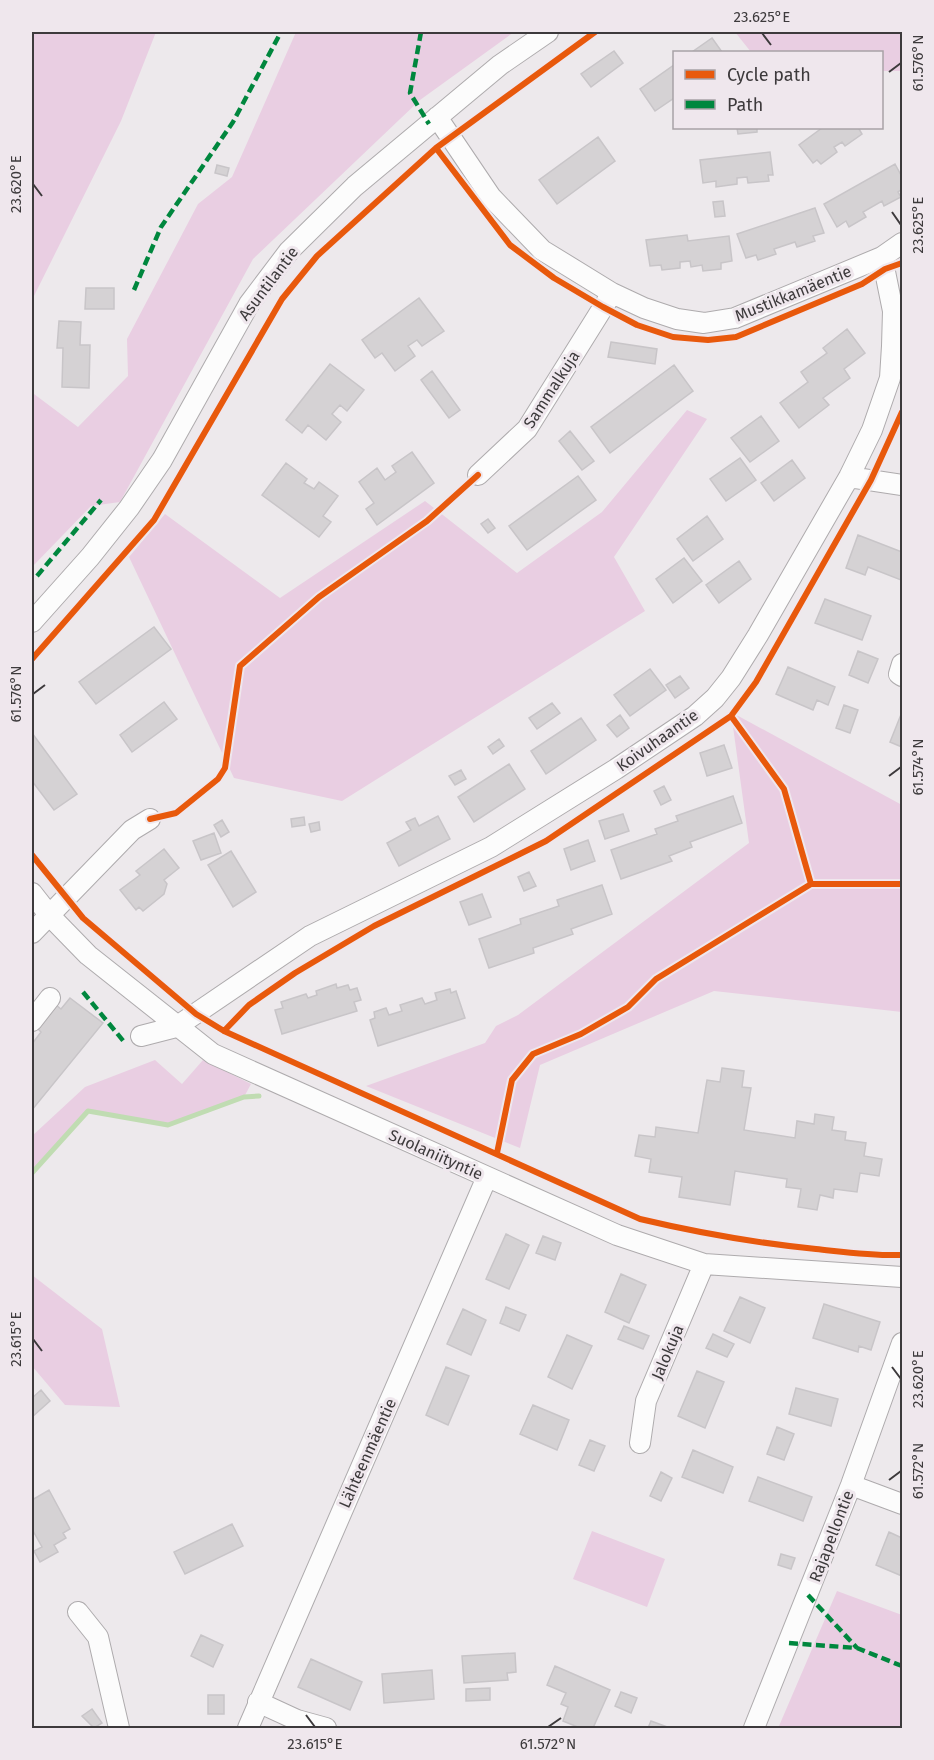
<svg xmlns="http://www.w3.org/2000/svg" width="934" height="1760" viewBox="0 0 934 1760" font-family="'Fira Sans',sans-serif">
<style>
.green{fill:#e9cee2}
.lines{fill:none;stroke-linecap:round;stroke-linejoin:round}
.stream{stroke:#c0dcb2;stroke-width:5}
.building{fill:#d5d2d4;stroke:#c8c5c8;stroke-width:1.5}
.minor-casing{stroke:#aeabad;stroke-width:22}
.minor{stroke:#fcfcfc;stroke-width:20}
.quiet{stroke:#00873e;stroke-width:4.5;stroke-dasharray:9 4.5;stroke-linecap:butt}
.cycleway-casing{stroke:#efe7ed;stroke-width:10}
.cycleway{stroke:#e8590c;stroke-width:6}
.ticks{fill:none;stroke:#3d3a3c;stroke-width:2}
.labels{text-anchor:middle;stroke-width:6;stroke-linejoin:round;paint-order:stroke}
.street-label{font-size:16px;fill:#3d3a3c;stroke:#efe7ed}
.neatline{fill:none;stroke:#3d3a3c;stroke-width:2}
.ticks-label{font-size:15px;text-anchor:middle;fill:#3d3a3c}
</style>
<rect width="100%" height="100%" fill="#ede9ec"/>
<!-- green -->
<path class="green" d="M32 32H156L121 121 32 300Z
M296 32H514L420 100 253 259 120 502 91 506 32 567V379L34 394 78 427 128 376 127 339 198 204 232 177Z
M735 32H902V71H882V52H751Z
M687 410 707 419 614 557 645 611 342 801 234 778 129 557 165 514 280 598 425 501 517 573 602 512Z
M731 712 902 805V1012L714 991 540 1065 520 1148 366 1086 485 1043 496 1026 518 1015 749 843Z
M155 1060 182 1084 203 1060 251 1084 244 1097 168 1125 88 1111 32 1173V1136L85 1087Z
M32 1275 102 1329 120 1407 65 1405 32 1366Z
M592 1531 665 1559 647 1607 573 1579Z
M837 1591 902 1615V1728H786L779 1726Z"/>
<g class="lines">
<!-- stream -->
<path class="stream" d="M32 1173 88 1111 168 1125 244 1097 259 1096"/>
</g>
<!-- building -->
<path class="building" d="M712 38 722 52H692Z
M614 51 623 63 591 87 581 74Z
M674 65V98L655 111 640 89Z
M737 128H757V132L738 134Z
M822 128H861L859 129 862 134 845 146 842 142 834 147 837 152 821 164 817 160 813 163 799 145Z
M598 137 615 161 557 204 539 180Z
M770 152 773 175H768L769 181 748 183 747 177 737 178V184L716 187V181L703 183 700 160Z
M895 164 902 177V189L898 192 901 197 884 206 882 201 863 212 866 217 849 227 846 221 837 227 824 204Z
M217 165 229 168 227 176 215 173Z
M723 201 725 216 715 217 713 202Z
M815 208 824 233 813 236 815 241 797 247 795 242 774 249 776 254 758 260 756 255 746 258 737 234Z
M687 235 688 241 729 236 732 261 721 263V269L703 271 702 265 691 267 690 261 680 262V268L662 270 661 265 650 266 646 240Z
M86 288H114V309H85Z
M419 298 444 331 422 346 417 340 408 346 415 356 395 371 382 353 375 358 362 340Z
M59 321 81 322 80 345H90L89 388 62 387 63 348H57Z
M847 329 865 353 844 369 850 378 823 398 829 405 799 428 780 403 808 382 801 372 827 353 823 348Z
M611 342 657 349 655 364 608 357Z
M330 364 364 390 347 411 340 405 332 414 341 422 326 440 308 425 302 433 286 420Z
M674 365 693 391 610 453 591 427Z
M432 371 460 410 449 418 421 380Z
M761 416 779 441 750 462 731 438Z
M570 431 594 461 582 470 559 441Z
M412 452 434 483 377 525 366 509 374 503 359 482 377 468 385 480 396 472 392 466Z
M740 458 756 480 726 501 710 479Z
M792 460 805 478 774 501 761 483Z
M286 463 307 479 304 483 314 489 319 482 338 496 323 516 331 522 319 537 262 495Z
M578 476 596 500 527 550 509 526Z
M707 516 723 539 693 561 677 539Z
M488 519 495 528 488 533 481 524Z
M858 535 902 552 901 580 868 567 865 575 846 568Z
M684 558 702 581 673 603 656 579Z
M739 561 751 579 719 603 706 585Z
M825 599 871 616 862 640 815 623Z
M154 627 171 649 96 704 79 682Z
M858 651 878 659 868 683 849 675Z
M788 667 835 687 828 705 817 700 813 710 776 694Z
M650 669 666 690 630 716 614 695Z
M680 676 689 688 675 698 666 685Z
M164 702 177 719 132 752 120 735Z
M552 703 560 713 537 729 529 718Z
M844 705 858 710 850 733 836 728Z
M902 712V747L890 742Z
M620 715 629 728 617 737 607 725Z
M581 718 596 740 546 774 531 751Z
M32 733 77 794 54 810 32 781Z
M499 739 504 746 493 754 488 747Z
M724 745 732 768 707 776 700 753Z
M509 764 525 789 474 822 458 797Z
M461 770 466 779 455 785 449 776Z
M664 786 671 800 661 805 654 791Z
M733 796 742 823 690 842 692 847 669 856 672 861 621 879 611 850 657 834 655 829 678 821 676 816Z
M623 814 629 831 605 839 599 821Z
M438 816 450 839 399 866 387 843 411 830 406 822 415 818 419 826Z
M304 817 305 825 292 827 291 819Z
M222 820 229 832 221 837 214 825Z
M319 822 320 830 311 832 309 824Z
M214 833 221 853 201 860 193 841Z
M588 840 595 861 571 870 564 849Z
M164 849 179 868 164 880 167 884 164 894 143 911 139 907 136 910 120 890 140 875 136 871Z
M231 851 256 892 233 907 208 865Z
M529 872 536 886 524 891 518 877Z
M602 885 612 914 571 929 573 934 533 948 534 953 489 968 479 939 521 924 520 919 559 906 557 900Z
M482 894 491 917 469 925 460 902Z
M336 984 337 988 348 985 350 990 357 988 361 1000 354 1002 357 1011 282 1034 275 1010 283 1008 281 1002 306 994 308 998 317 995 316 991Z
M450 989 451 993 456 991 465 1018 378 1046 370 1020 375 1018 374 1012 386 1008 389 1015 402 1011 400 1005 422 998 425 1004 437 1000 435 993Z
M70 998 103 1023 32 1110V1044L41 1032 37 1028 56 1005 61 1009Z
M722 1068 744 1071 742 1087 751 1088 744 1130 795 1138 797 1121 814 1124 815 1114 834 1117 832 1130 846 1132 845 1140 866 1143 864 1156 882 1159 879 1176 860 1173 857 1192 834 1189 833 1198 820 1195 817 1210 798 1207 801 1189 786 1187 787 1179 735 1171 730 1205 679 1197 682 1177 649 1172 651 1159 635 1156 639 1135 655 1137 656 1127 698 1133 707 1080 720 1082Z
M506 1234 529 1245 509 1289 486 1279Z
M543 1236 561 1243 555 1260 536 1253Z
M621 1274 646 1285 629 1323 605 1312Z
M740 1297 765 1308 750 1343 724 1331Z
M824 1304 880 1322 871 1350 859 1346 858 1352 813 1338Z
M506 1307 526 1315 519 1331 500 1323Z
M463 1309 486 1320 471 1355 447 1344Z
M624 1326 649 1336 643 1349 618 1339Z
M713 1334 734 1344 727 1357 706 1348Z
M567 1335 592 1346 572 1389 548 1377Z
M446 1367 469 1376 448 1425 426 1415Z
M697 1371 724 1382 705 1428 678 1416Z
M796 1388 838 1399 831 1426 789 1414Z
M41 1390 50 1401 32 1417V1398Z
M533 1405 569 1420 557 1450 520 1434Z
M777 1427 794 1434 784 1460 767 1454Z
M590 1440 605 1446 594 1471 579 1465Z
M693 1450 733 1467 723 1493 682 1477Z
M661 1472 672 1478 661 1501 650 1496Z
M758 1477 812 1497 803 1521 749 1501Z
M49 1490 70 1529 63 1533 66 1538 54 1545 58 1552 40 1562 34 1551 42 1547 32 1529V1500Z
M232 1524 243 1546 185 1574 174 1552Z
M889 1532 902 1538V1576L876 1565Z
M781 1554 795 1558 791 1569 778 1565Z
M201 1635 223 1645 213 1667 191 1656Z
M515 1653 516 1672 507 1673 508 1680 464 1683 462 1656Z
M311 1659 362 1682 350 1710 298 1687Z
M555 1666 610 1690 593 1728H580L563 1721 568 1707 561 1704 566 1693 547 1685Z
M432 1670 434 1699 384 1703 382 1674Z
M490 1688V1700L466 1701V1689Z
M621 1692 637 1698 631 1713 615 1706Z
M208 1695H224V1714H208Z
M92 1709 102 1723 94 1728 82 1716Z
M651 1721 670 1728H648Z"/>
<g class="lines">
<!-- minor casing -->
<g class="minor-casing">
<path id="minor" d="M437 117 491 197 542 250 612 293 644 308 677 319 704 323 735 318 882 257 902 243
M478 475 527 429 612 293
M849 477 902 485
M32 622 90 557 129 508 162 460 249 304 289 251 355 186 500 65 548 32
M902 664 899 674 902 676
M32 893 50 916 88 955 213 1054 617 1235 704 1264 902 1277
M32 933 132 830 150 819
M32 1021 50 998
M141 1036 176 1027 310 936 491 847 616 769 695 716 715 698 731 678 758 635 849 477 872 430 890 378 892 346 893 311 882 257
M640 1443 646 1401 704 1264
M851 1485 902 1504
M78 1612 98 1637 119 1728
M258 1702 297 1720 326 1728
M248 1728 487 1177
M754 1728 851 1485 902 1343"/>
</g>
<!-- minor -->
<use href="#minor" class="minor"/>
<!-- quiet -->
<path class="quiet" d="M421 32 410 93 429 124
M134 290 161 227 233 122 281 32
M37 576 101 500
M83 992 125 1043
M808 1595 857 1648
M789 1643 857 1648 902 1666"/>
<!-- cycleway casing -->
<g class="cycleway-casing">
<path id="cycleway" d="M436 148 510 245 554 278 603 307 637 325 673 337 708 340 736 337 862 284 885 269 902 263
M32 659 154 520 282 299 317 256 436 148 595 32
M731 716 784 789 811 884H902
M150 819 176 813 218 779 225 768 240 666 319 597 427 521 478 475
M32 855 83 918 196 1014 224 1031 640 1219C699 1233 756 1243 816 1249 845 1252 873 1256 902 1255
M224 1031 249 1005 295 973 374 926 546 841 731 716 756 682 871 480 902 412
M497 1153 512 1080 533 1054 581 1034 628 1007 656 979 811 884"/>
</g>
<!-- cycleway -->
<use href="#cycleway" class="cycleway"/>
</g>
<!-- ticks -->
<path class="ticks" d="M762 33 771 45M889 72 901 63M33 184 42 196M892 212 901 225M33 694 45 685M889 776 901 767M33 1339 42 1351M892 1367 901 1379M889 1480 901 1471M306 1715 315 1727M548 1727 561 1718"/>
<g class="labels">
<!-- street labels -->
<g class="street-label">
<text transform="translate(268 283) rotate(-53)" y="6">Asuntilantie</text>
<text transform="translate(793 293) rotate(-22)" y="6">Mustikkamäentie</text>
<text transform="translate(551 389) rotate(-57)" y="6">Sammalkuja</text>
<text transform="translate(657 740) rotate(-35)" y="6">Koivuhaantie</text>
<text transform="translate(436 1154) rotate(24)" y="6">Suolaniityntie</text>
<text transform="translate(667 1352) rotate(-67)" y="6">Jalokuja</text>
<text transform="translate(367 1453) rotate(-66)" y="6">Lähteenmäentie</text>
<text transform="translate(831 1536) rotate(-69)" y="6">Rajapellontie</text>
</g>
</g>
<!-- border -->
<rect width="934" height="1760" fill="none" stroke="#efe7ed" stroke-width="66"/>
<!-- legend -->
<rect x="673" y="51" width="210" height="78" fill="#efe7ed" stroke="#a8a2a6" stroke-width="1.5"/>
<rect x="685" y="70" width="30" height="9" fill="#e8590c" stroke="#a8a2a6" stroke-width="1.5"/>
<text x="727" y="81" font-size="18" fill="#3d3a3c">Cycle path</text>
<rect x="685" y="100" width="30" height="9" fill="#00873e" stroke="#a8a2a6" stroke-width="1.5"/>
<text x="727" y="111" font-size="18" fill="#3d3a3c">Path</text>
<rect x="33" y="33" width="868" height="1694" class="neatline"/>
<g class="ticks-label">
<text x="762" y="22">23.625°E</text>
<text transform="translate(918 63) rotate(-90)" y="5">61.576°N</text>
<text transform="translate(16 184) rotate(-90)" y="5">23.620°E</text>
<text transform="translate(918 225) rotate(-90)" y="5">23.625°E</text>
<text transform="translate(16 694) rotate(-90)" y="5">61.576°N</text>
<text transform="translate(918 767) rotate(-90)" y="5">61.574°N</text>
<text transform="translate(16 1339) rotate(-90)" y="5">23.615°E</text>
<text transform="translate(918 1379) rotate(-90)" y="5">23.620°E</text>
<text transform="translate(918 1471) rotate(-90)" y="5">61.572°N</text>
<text x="315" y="1749">23.615°E</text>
<text x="548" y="1749">61.572°N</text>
</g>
</svg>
